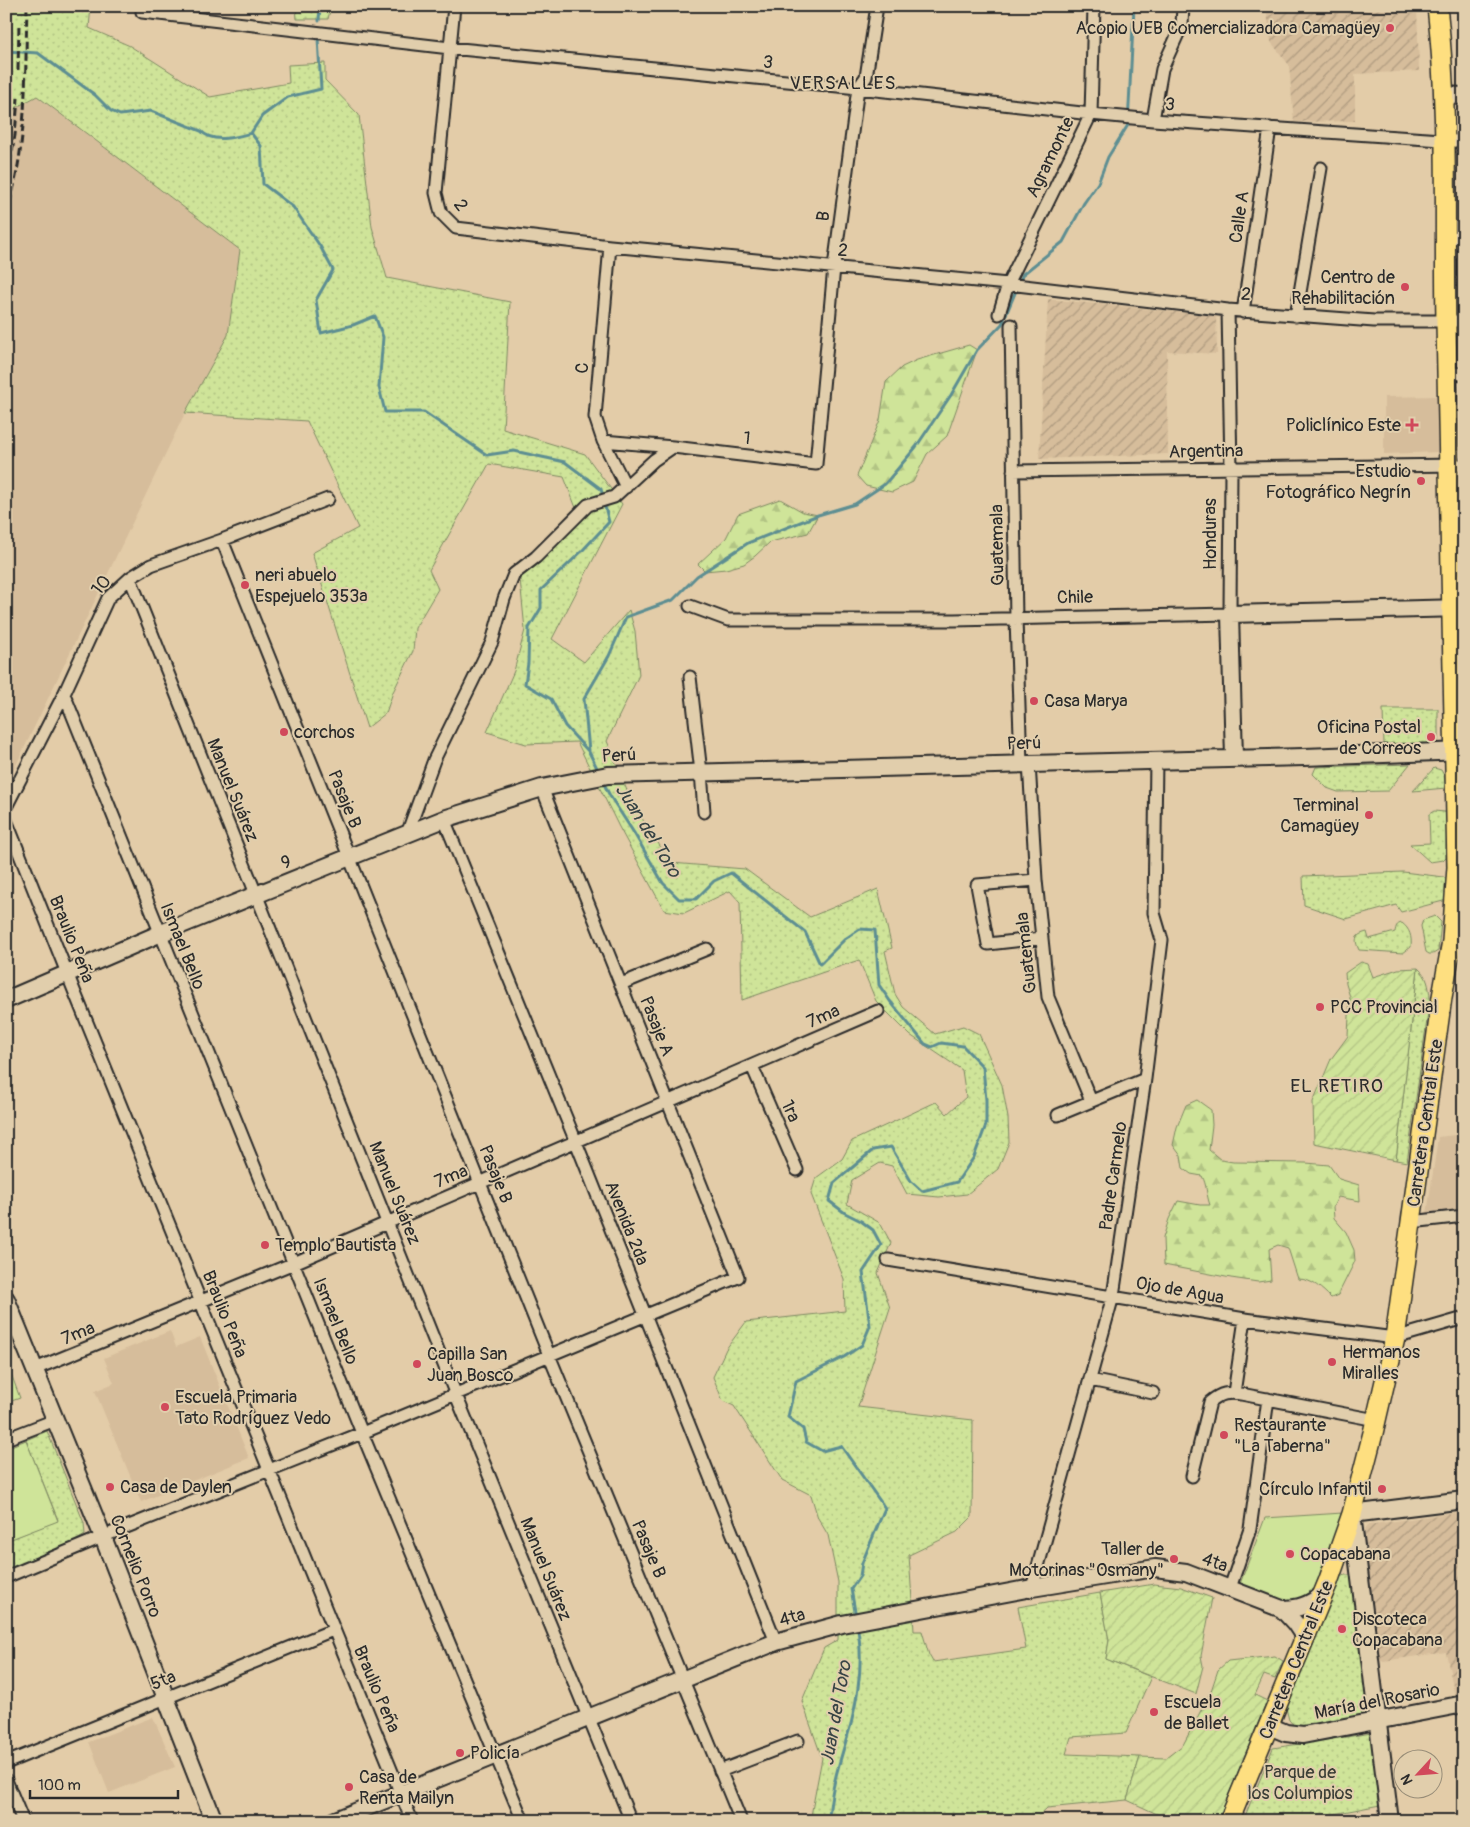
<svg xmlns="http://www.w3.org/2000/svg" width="1470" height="1827" viewBox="0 0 1470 1827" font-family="Pangolin,sans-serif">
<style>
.built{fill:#d6bd9b}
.industrial{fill:url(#industrial-furrows)}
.grass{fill:url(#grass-dots);stroke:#7d8862}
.forest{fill:url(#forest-firs);stroke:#7d8862}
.garden{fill:url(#garden-furrows);stroke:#7d8862}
.pitch{fill:#cfe499;stroke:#7d8862}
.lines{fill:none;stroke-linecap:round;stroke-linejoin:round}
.stream{stroke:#5d8e92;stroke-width:3}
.street-casing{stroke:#2b2b2b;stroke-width:15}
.secondary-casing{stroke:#2b2b2b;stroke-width:20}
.primary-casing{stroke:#2b2b2b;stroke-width:22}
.street{stroke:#e1ceac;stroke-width:11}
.secondary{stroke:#e1ceac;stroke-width:16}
.primary{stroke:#fedf80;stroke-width:19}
.rail{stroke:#2b2b2b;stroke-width:3;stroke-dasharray:8 4;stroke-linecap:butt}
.poi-dot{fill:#d1495b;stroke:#e1ceac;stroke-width:2}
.labels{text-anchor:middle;stroke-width:4;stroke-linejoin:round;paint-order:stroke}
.poi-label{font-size:18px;fill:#2b2b2b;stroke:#e1ceac;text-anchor:start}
.street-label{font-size:18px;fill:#2b2b2b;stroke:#e1ceac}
.park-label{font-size:18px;fill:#3b3e36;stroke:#e1ceac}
.neighbourhood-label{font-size:19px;letter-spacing:1px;fill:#2b2b2b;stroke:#e1ceac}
.water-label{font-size:19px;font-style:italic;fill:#384445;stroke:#e1ceac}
</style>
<defs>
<pattern id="industrial-furrows" width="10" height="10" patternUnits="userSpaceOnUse" patternTransform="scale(1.25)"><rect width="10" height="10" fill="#d6bd9b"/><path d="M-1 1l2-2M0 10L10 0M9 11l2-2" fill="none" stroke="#ae9a7f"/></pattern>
<pattern id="grass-dots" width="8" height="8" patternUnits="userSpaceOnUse" patternTransform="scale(1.25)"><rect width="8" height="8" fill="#cfe499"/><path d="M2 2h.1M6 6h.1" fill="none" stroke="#b2c484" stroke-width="1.8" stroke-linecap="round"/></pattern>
<pattern id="forest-firs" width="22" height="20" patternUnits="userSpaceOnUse" patternTransform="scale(1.25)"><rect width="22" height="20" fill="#cfe499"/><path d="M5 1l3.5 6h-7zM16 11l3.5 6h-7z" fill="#b2c484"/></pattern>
<pattern id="garden-furrows" width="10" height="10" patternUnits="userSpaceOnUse" patternTransform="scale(1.25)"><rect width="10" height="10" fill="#cfe499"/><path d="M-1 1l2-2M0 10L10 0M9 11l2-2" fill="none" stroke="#b2c484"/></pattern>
</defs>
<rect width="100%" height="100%" fill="#e3cca8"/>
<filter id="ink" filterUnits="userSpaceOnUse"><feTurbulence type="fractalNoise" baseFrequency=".02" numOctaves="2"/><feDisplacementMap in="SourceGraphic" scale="10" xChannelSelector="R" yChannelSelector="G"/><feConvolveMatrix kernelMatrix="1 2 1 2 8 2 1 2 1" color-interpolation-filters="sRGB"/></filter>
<g filter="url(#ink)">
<!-- built -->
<path class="built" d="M37 96 240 250 228 335 185 413 6 786V126L15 108Z
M1440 396 1441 452 1384 454V397Z
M1464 1134V1210L1427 1214 1438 1137Z
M170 1331 176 1347 200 1337 249 1458 141 1502 95 1391 114 1383 104 1358Z
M153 1717 175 1767 109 1793 89 1742Z"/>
<!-- industrial -->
<path class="industrial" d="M1266 6H1417L1419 71 1355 74V121L1294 122 1289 65 1271 42Z
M1048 299 1216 316 1217 354 1167 351 1168 454 1039 459Z
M1464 1511V1695L1455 1697 1446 1652 1376 1662 1365 1530 1368 1525Z"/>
<!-- grass -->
<path class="grass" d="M6 6H91L89 28 130 46 210 97 289 83 288 65 325 63V80L359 115 372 227 387 278 510 302 503 429 585 454 622 504 552 639 584 662 629 610 635 631 639 675 607 741 632 803 671 863 745 869 810 917 878 889 892 948 885 951 895 994 903 1007 935 1034 963 1026 979 1034 1002 1085 1008 1118 1009 1142 998 1169 967 1194 939 1197 907 1194 892 1166 880 1163 852 1180 847 1204 880 1223 891 1243 878 1273 890 1308 858 1407 973 1420 972 1517 957 1532 909 1555 914 1631H922L929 1655 933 1662 1026 1649 1018 1607 1100 1593 1109 1640 1106 1659 1151 1677 1126 1733 1071 1737 1066 1754 1140 1757 1127 1800 1047 1808 1033 1821H810L822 1758 802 1701 824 1648 838 1640V1582L828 1535 818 1518 811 1495 782 1480 734 1406 723 1401 713 1377 726 1349 746 1322 845 1311 844 1279 811 1194 816 1178 842 1159 852 1141 936 1102 947 1114 966 1097 962 1070 910 1035 876 1001 859 960 742 1000 740 902 730 891 684 913 664 910 619 827 577 742 526 744 487 732 514 671 525 630 520 579 578 513 564 477 489 464 429 570 438 589 415 628 413 651 393 692 386 713 367 728 312 553 358 528 307 421 185 413 228 335 240 250 37 96 15 108 6 126Z
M296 6H331L328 19H297Z
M1383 709H1438V744H1384Z
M1410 764 1388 791 1338 792 1327 788 1313 774 1316 767Z
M1434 768 1441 770 1444 775 1446 788 1413 791Z
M1434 811 1445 812 1447 818 1446 857 1443 860 1430 862 1410 844 1430 843 1429 814Z
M1403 872 1444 877 1447 881V900L1401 912 1396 905 1346 919 1304 905 1303 876Z
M1435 916 1441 922 1438 951 1433 954H1429L1426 952 1421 926 1423 920Z
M1402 923C1410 929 1412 937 1411 947L1403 953 1359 950C1354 939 1355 935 1367 932L1369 939 1395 932C1396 927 1396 924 1402 923Z
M1418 968C1428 977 1429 986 1430 999L1407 1162 1396 1160Z
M47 1431 84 1523 85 1535 72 1543 6 1570V1541L58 1520 26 1440Z
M1345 1575H1349L1353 1578 1370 1716 1297 1729 1289 1720 1286 1708 1332 1587 1339 1577Z
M1372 1733 1380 1805 1297 1821H1243L1273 1748Z"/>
<!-- forest -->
<path class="forest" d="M969 345 977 350 947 436 927 454 913 482 892 492 866 486 857 476 880 420 886 382 902 367 917 360Z
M780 499 803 512 818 515 808 533 770 542 755 556 744 564 726 569 705 571 698 564 726 538 738 514Z
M1197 1100 1211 1110 1212 1125 1209 1150 1221 1160 1233 1162 1306 1163 1329 1165 1339 1179 1359 1185 1360 1201 1338 1197 1333 1207 1334 1218 1346 1232 1354 1250 1355 1261 1338 1295 1331 1298C1322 1289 1312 1279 1298 1279L1288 1248 1278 1245 1269 1249 1271 1280 1258 1282 1231 1278 1164 1265 1163 1238 1169 1219 1178 1201 1200 1205H1210C1206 1194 1207 1185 1202 1176L1191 1174 1183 1168 1181 1156 1173 1145 1177 1127 1186 1105Z"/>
<!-- garden -->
<path class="garden" d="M1361 962 1368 964 1373 977 1398 969 1418 968 1396 1160 1314 1143 1313 1102 1331 1059 1348 1036 1350 997 1346 984 1345 973Z
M1154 1584 1181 1587 1212 1598 1201 1656 1203 1666 1196 1694 1106 1659 1109 1640 1100 1593Z
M1275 1656 1283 1661 1275 1679 1264 1675 1255 1695 1267 1701 1218 1821H1172L1127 1800 1140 1757 1166 1758 1183 1745 1211 1691 1218 1670 1228 1661Z"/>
<!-- pitch -->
<path class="pitch" d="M6 1360 20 1398 6 1403Z
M26 1440 58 1521 6 1541V1448Z
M1343 1513 1313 1592 1294 1606 1238 1589 1265 1518Z"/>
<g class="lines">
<!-- stream -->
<path class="stream" d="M319 21 320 6
M6 51 38 53 95 95 111 111 120 115 151 111 201 131C213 144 236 137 251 133
M251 133 261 146 263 184 293 207 320 246 333 270 316 300 321 333 353 325 375 316 383 337 379 387 385 412H424L487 455 514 451 565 462 601 489 603 497
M251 133 262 116 288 97 321 89 318 38
M589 751 584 699 609 656 626 617 673 600 697 576 748 543 818 515 855 504 885 484 916 447 951 395 977 350 1002 324 1023 274 1063 242 1084 203 1098 183 1108 157 1128 125 1134 6
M599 772 589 752 565 726 551 699 525 684 528 663 529 628 541 608V590L582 551 609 522 604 503
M602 780 610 796 634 833 663 883 679 899H696L714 881 731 873 805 932 820 964 845 939 860 929 875 930 879 985 890 1001 925 1044 932 1047 941 1043 963 1046 983 1067 986 1100V1125L974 1157 957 1182 922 1191 911 1181 891 1147 873 1150 834 1183 829 1201 845 1213 861 1221 873 1230 881 1245 863 1272 870 1326 862 1345 844 1357 796 1381 788 1417 803 1429 806 1442 822 1451 841 1446 885 1508 862 1563 860 1576 851 1589 856 1617
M829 1821C830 1788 842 1755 851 1724 859 1692 864 1658 857 1625"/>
<!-- street casing -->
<g class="street-casing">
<path id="street" d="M143 6 142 12 450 48 858 88 1091 114 1153 120 1456 141
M454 6 436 193 441 213 456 228 610 246 1008 284 1228 310 1374 321H1456
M1153 120 1162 69 1182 25 1183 6
M1446 237 1464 238
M610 246 595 417 603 441 626 487
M1243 312 1270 128
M999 314 1008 284 1091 114 1094 6
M1296 316 1321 168
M1011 325 1016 619 1021 764
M1448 373 1464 374
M603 441 673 447
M1013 471 1459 465
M222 540 549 1355 741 1821
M1451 542 1464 541
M130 578 456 1395 631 1821
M690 606 728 620H954L1230 614 1231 469 1228 310
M690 677 701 772 704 812
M64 694 362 1433 523 1821
M1029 763 1036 880 1048 997 1091 1101
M6 807 64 694 108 598 130 578 151 565 222 540 328 499
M444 819 576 1142 776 1642
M6 820 75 993 412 1821
M407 834 434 760 492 642 504 599 514 574 536 557 588 505 614 497 654 460 673 447 816 464 834 267 858 88 866 77 877 6
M1036 880 977 885 988 944 1042 938
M621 984 707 949
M752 1066 797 1170
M1058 1115 1145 1079
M1411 1222 1464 1216
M888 1260 1245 1319 1395 1338 1464 1318
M35 1369 294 1263 878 1011
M1090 1380 1153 1393
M1234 1393 1245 1319
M6 1439 55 1420
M1192 1476 1210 1402C1221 1393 1228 1392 1241 1394L1376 1420
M6 1577 119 1530 362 1433 738 1277 542 788
M1032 1588 1113 1296 1145 1079 1162 940 1154 913 1156 759
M1230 1588 1250 1529 1268 1399
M6 1763 333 1630
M720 1771 798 1741
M6 1780 23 1821"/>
</g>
<!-- secondary casing -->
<g class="secondary-casing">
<path id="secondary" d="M1443 95 1464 96
M1234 758 1230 614 1462 608
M6 1000 159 934 444 819 542 788 608 775 1304 757 1464 751
M6 1299 103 1537 214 1821
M1282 1609C1299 1609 1309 1605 1322 1595
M1269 1726 1286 1733 1303 1735 1464 1704
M333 1821 776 1642 842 1624 1032 1588 1155 1568 1186 1572 1282 1609 1295 1623 1301 1632 1304 1642
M1390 1821 1352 1514 1464 1500"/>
</g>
<!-- primary casing -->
<g class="primary-casing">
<path id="primary" d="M1229 1821 1328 1582 1352 1514 1373 1433 1395 1338 1442 997 1452 941 1457 867C1453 686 1450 504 1446 322 1444 217 1449 111 1437 6"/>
</g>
<!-- street -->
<use href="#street" class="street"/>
<!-- secondary -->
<use href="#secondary" class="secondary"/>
<!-- primary -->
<use href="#primary" class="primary"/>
<!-- rail -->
<path class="rail" d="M18 70 19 23
M6 187 15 135 18 98
M6 215C28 148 25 76 27 6"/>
</g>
</g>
<!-- markers -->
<g class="poi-dot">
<circle cx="1390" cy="28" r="5"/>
<circle cx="1405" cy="287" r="5"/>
<path d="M1409.5 417.5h5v5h5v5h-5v5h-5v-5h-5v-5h5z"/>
<circle cx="1421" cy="481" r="5"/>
<circle cx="245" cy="585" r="5"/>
<circle cx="1034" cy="701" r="5"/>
<circle cx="284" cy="732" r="5"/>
<circle cx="1431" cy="737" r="5"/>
<circle cx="1369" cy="815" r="5"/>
<circle cx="1320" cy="1007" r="5"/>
<circle cx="265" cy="1245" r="5"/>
<circle cx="1332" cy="1362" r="5"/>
<circle cx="417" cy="1364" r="5"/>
<circle cx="165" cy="1407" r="5"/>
<circle cx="1224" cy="1435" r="5"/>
<circle cx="110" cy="1487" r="5"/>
<circle cx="1382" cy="1489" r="5"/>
<circle cx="1290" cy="1554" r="5"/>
<circle cx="1174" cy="1559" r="5"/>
<circle cx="1342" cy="1629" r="5"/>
<circle cx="1154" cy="1712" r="5"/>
<circle cx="460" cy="1753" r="5"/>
<circle cx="349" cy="1787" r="5"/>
</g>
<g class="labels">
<!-- poi labels -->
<g class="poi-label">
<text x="1380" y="34" text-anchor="end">Acopio UEB Comercializadora Camagüey</text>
<text x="1395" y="283" text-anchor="end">Centro de<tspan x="1395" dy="21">Rehabilitación</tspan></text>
<text x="1401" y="431" text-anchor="end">Policlínico Este</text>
<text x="1411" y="477" text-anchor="end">Estudio<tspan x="1411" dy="21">Fotográfico Negrín</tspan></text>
<text x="255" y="581">neri abuelo<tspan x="255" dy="21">Espejuelo 353a</tspan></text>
<text x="1044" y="707">Casa Marya</text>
<text x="1421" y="733" text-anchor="end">Oficina Postal<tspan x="1421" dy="21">de Correos</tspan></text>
<text x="294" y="738">corchos</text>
<text x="1359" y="811" text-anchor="end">Terminal<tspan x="1359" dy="21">Camagüey</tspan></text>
<text x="1330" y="1013">PCC Provincial</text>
<text x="275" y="1251">Templo Bautista</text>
<text x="1342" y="1358">Hermanos<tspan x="1342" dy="21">Miralles</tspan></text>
<text x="427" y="1360">Capilla San<tspan x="427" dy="21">Juan Bosco</tspan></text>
<text x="175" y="1403">Escuela Primaria<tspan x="175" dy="21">Tato Rodríguez Vedo</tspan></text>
<text x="1234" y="1431">Restaurante<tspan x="1234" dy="21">"La Taberna"</tspan></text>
<text x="120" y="1493">Casa de Daylen</text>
<text x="1372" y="1495" text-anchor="end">Círculo Infantil</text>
<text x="1164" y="1555" text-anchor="end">Taller de<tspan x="1164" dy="21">Motorinas "Osmany"</tspan></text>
<text x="1300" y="1560">Copacabana</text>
<text x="1352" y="1625">Discoteca<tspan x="1352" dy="21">Copacabana</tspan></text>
<text x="1164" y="1708">Escuela<tspan x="1164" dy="21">de Ballet</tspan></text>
<text x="470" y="1759">Policía</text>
<text x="359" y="1783">Casa de<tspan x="359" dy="21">Renta Mailyn</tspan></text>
</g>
<!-- street labels -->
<g class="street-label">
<text transform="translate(768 62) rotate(5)" y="6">3</text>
<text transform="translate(1170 104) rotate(4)" y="6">3</text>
<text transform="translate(1050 157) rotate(-64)" y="6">Agramonte</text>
<text transform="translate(461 205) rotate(56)" y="6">2</text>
<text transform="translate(823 216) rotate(-82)" y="6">B</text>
<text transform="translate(1239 217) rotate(-82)" y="6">Calle A</text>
<text transform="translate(843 250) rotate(6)" y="6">2</text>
<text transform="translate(1246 294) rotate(5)" y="6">2</text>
<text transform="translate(582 368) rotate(-85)" y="6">C</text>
<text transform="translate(747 438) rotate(7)" y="6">1</text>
<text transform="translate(1206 451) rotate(-1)" y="6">Argentina</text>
<text transform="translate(1210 534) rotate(-90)" y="6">Honduras</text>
<text transform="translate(997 545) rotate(-91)" y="6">Guatemala</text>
<text transform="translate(101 585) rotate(-51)" y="6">10</text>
<text transform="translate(1075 597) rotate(-1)" y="6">Chile</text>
<text transform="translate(1024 743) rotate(-2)" y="6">Perú</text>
<text transform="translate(619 755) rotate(-3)" y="6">Perú</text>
<text transform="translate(233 790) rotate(68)" y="6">Manuel Suárez</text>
<text transform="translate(345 799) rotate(68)" y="6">Pasaje B</text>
<text transform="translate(286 862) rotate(-22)" y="6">9</text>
<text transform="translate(72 939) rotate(68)" y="6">Braulio Peña</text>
<text transform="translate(183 946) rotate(68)" y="6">Ismael Bello</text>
<text transform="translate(1026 953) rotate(-96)" y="6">Guatemala</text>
<text transform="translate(823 1016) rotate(-24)" y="6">7ma</text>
<text transform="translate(657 1026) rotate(68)" y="6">Pasaje A</text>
<text transform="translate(791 1111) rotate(66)" y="6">1ra</text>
<text transform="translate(1425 1123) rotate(-82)" y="6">Carretera Central Este</text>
<text transform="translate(496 1174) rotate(68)" y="6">Pasaje B</text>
<text transform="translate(451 1176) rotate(-22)" y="6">7ma</text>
<text transform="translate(1113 1176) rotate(-82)" y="6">Padre Carmelo</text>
<text transform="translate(395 1193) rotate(68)" y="6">Manuel Suárez</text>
<text transform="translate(627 1223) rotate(68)" y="6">Avenida 2da</text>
<text transform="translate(1180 1290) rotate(10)" y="6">Ojo de Agua</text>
<text transform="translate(225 1314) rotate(68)" y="6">Braulio Peña</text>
<text transform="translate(336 1321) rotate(68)" y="6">Ismael Bello</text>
<text transform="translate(78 1333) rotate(-22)" y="6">7ma</text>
<text transform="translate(649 1549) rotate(67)" y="6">Pasaje B</text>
<text transform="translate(1215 1562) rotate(20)" y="6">4ta</text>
<text transform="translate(136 1566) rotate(68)" y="6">Cornelio Porro</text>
<text transform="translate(546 1569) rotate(68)" y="6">Manuel Suárez</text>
<text transform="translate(792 1617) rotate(-15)" y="6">4ta</text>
<text transform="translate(1296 1660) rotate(-68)" y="6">Carretera Central Este</text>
<text transform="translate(163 1680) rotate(-22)" y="6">5ta</text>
<text transform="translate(377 1689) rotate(67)" y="6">Braulio Peña</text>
<text transform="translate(1377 1701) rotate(-11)" y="6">María del Rosario</text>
</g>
<!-- park labels -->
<g class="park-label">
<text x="1300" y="1778">Parque de<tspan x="1300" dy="21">los Columpios</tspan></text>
</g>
<!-- neighbourhood labels -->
<g class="neighbourhood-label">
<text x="843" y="89">VERSALLES</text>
<text x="1337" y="1092">EL RETIRO</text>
</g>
<!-- water labels -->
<g class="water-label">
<text transform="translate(649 830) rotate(58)" y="7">Juan del Toro</text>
<text transform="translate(835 1713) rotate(-80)" y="7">Juan del Toro</text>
</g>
</g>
<!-- margin -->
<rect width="1470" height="1827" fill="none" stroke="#e1ceac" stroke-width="25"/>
<rect x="12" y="12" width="1445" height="1802" fill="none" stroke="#2b2b2b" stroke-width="2" filter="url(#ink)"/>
<!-- north arrow -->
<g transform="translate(1418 1774) rotate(244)"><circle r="24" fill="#e1ceac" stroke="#988d78"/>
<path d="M0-4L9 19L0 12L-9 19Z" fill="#d1495b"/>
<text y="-8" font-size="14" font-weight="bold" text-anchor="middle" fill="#2b2b2b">N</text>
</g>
<!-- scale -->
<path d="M30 1790v8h148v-8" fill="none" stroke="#2b2b2b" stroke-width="2.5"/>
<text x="38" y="1790" font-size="15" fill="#2b2b2b" stroke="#e1ceac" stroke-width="4" paint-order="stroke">100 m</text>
</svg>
